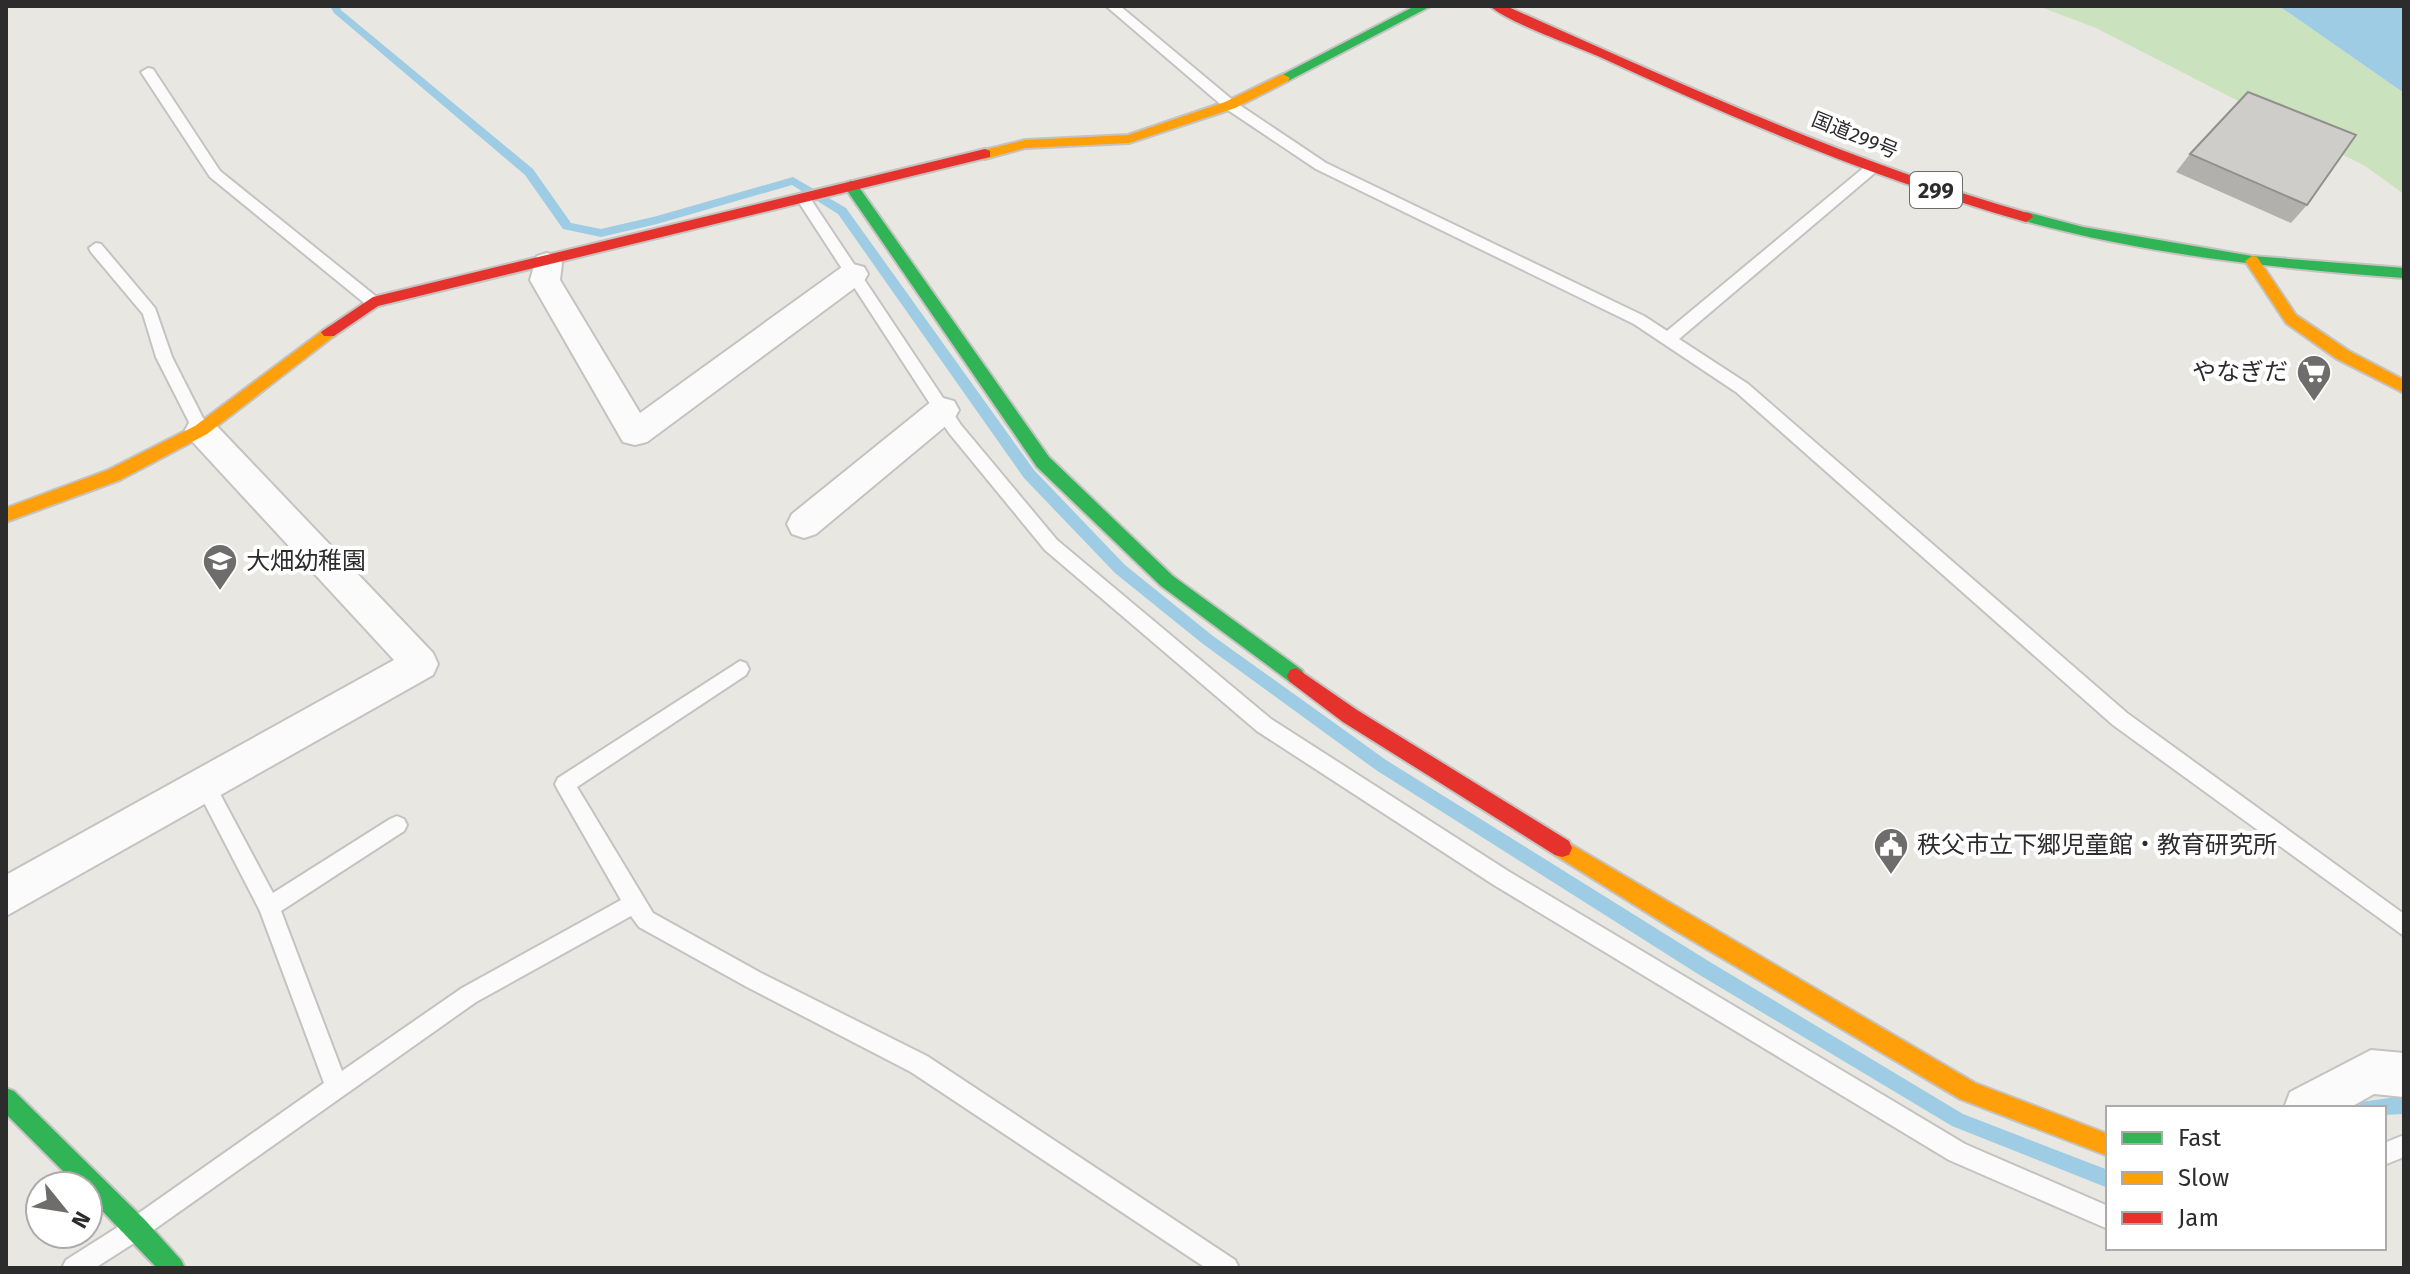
<svg xmlns="http://www.w3.org/2000/svg" width="2410" height="1274" viewBox="0 0 2410 1274" font-family="'Fira Sans','Noto Sans JP',sans-serif">
<style>
.green{fill:#cae2be}
.water{fill:#9dcce4}
.lines{fill:none;stroke-linecap:round;stroke-linejoin:round}
.stream{fill:#9dcce4;fill-rule:evenodd}
.lane-casing{stroke:#c4c3c2;stroke-width:4}
.street-casing{stroke:#c4c3c2;stroke-width:4}
.fast-casing{stroke:#c4c3c2;stroke-width:4}
.slow-casing{stroke:#c4c3c2;stroke-width:4}
.jam-casing{stroke:#c4c3c2;stroke-width:4}
.lane{fill:#fcfbfb;fill-rule:evenodd}
.street{fill:#fcfbfb;fill-rule:evenodd}
.fast{fill:#30b455;fill-rule:evenodd}
.slow{fill:#ff9f0a;fill-rule:evenodd}
.jam{fill:#e5322d;fill-rule:evenodd}
.wall{fill:#b1b0ad}
.building{fill:#cecdc9;stroke:#90908d;stroke-width:2}
.labels{text-anchor:middle;stroke-width:8;stroke-linejoin:round;paint-order:stroke}
.far-street-label{font-size:20px;fill:#2c2c2c;stroke:#fff}
.shield{fill:#fff;stroke:#6b6b6b;stroke-width:2}
.shield-label{font-size:22px;font-weight:bold;fill:#2c2c2c}
.poi-label{font-size:24px;fill:#2c2c2c;stroke:#fff;text-anchor:start}
</style>
<rect width="100%" height="100%" fill="#e9e7e2"/>
<!-- green -->
<path class="green" d="M2038 6H2279L2404 93V194L2365 166 2096 28Z"/>
<!-- water -->
<path class="water" d="M2279 6H2404V93Z"/>
<g class="lines">
<!-- stream -->
<path class="stream" d="M330 6H340L341 10 533 169 571 223 601 229 657 216 793 177 846 208 1034 470 1125 565 1213 636 1386 760 1710 962 1963 1114 2108 1170V1188L1952 1126 1698 974 1376 770 1203 644 1115 573 1024 478 838 214 792 185 657 224 601 237 563 229 525 175 334 13Z
M2404 1096V1114L2384 1115V1108H2358L2361 1102Z"/>
<!-- lane casing -->
<g class="lane-casing">
<path id="lane" d="M1106 6H1120L1235 102 1326 163 1644 316 1667 331 1867 165H1877V171L1679 339 1748 384 2127 713 2404 914V936L2113 725 1736 392 1634 324 1316 169 1225 108Z
M148 68 153 69 220 171 378 298V306H368L210 177 141 72Z
M803 193 808 195 961 425 1057 540 1271 719 1508 871 1965 1144 2108 1206V1229L1949 1160 1494 885 1257 731 1045 550 949 433 796 198Z
M96 243 101 244 155 308 172 357 209 430 207 434H195L156 357 143 314 91 252 89 248Z
M740 661 746 663 749 669 746 675 577 787 653 913 761 973 927 1056 1235 1260 1239 1268H1206L911 1072 747 987 639 927 631 916 476 1002 145 1236 95 1268H62L66 1260 129 1220 324 1083 260 911 197 789 194 783 197 777 204 774 211 777 273 893 390 819 397 816 404 819 407 825 404 831 281 911 342 1071 462 988 621 900 558 790 555 784 558 778Z
M2404 1135V1157L2384 1165V1143Z"/>
</g>
<!-- street casing -->
<g class="street-casing">
<path id="street" d="M547 253 557 256 562 263 560 280 640 413 842 267 853 264 864 267 868 274 864 281 647 442 635 445 623 442 530 280 537 256Z
M943 398 954 401 959 410 954 419 816 534 804 538 792 534 787 524 792 514 932 401Z
M201 418 212 421 433 653 438 664 433 675 6 916V875L394 660 190 439 185 430 190 421Z
M2371 1050 2404 1053V1097L2374 1094 2349 1108H2284L2290 1092Z"/>
</g>
<!-- fast casing -->
<g class="fast-casing">
<path id="fast" d="M1415 6H1431L1288 81 1283 82 1276 78Z
M851 181 856 183 1049 457 1173 576 1302 670 1305 676 1302 682 1296 684 1290 682 1161 586 1037 467 846 189V183Z
M2026 212 2083 227 2252 256 2404 268V278C2275 268 2146 255 2021 220L2019 217Z
M6 1088 14 1091 145 1220 181 1260 185 1268H157L88 1196V1186H78L6 1114Z"/>
</g>
<!-- slow casing -->
<g class="slow-casing">
<path id="slow" d="M1283 74 1290 78 1288 81 1235 108 1129 143 1025 148 985 159 978 154 980 151 1025 140 1128 135 1225 102Z
M2252 256 2257 257 2296 315 2349 351 2404 380V393L2337 359 2286 323 2245 261Z
M329 326 337 332 334 336 207 434 120 480 6 522V508L108 470 195 426Z
M1562 839 1975 1083 2108 1134V1156L1960 1099 1673 929 1555 855 1552 848 1555 841Z"/>
</g>
<!-- jam casing -->
<g class="jam-casing">
<path id="jam" d="M1490 6H1506C1679 83 1849 162 2031 214L2033 217 2026 222C1878 180 1739 121 1600 57 1573 45 1509 23 1490 6Z
M985 149 990 151V157L378 306 334 336H324L321 332 373 297Z
M1296 668 1357 710 1569 841 1572 848 1569 855 1562 857 1555 855 1343 722 1290 682 1287 676 1290 670Z"/>
</g>
<!-- lane -->
<use href="#lane" class="lane"/>
<!-- street -->
<use href="#street" class="street"/>
<!-- fast -->
<use href="#fast" class="fast"/>
<!-- slow -->
<use href="#slow" class="slow"/>
<!-- jam -->
<use href="#jam" class="jam"/>
</g>
<!-- wall -->
<path class="wall" d="M2190 154 2307 205 2291 223 2176 172Z"/>
<!-- building -->
<path class="building" d="M2248 92 2356 135 2307 205 2190 154Z"/>
<!-- icons -->
<defs>
<g id="supermarket-pin" transform="scale(1.8)"><path d="M0 17L-7.5 6A9.5 9.5 0 1 1 7.5 6Z" fill="#6e6d6c" stroke="#fff"/><path d="M-6-5.5h2.5l.6 2H6L4.5 2H-2.5L-4.4-4H-6ZM-1.5 3.2a1.3 1.3 0 1 0 .1 0ZM3 3.2a1.3 1.3 0 1 0 .1 0Z" fill="#fff"/></g>
<g id="school-pin" transform="scale(1.8)"><path d="M0 17L-7.5 6A9.5 9.5 0 1 1 7.5 6Z" fill="#6e6d6c" stroke="#fff"/><path d="M0-5L7-2L0 1L-7-2ZM-4 1L0 2.5L4 1V4Q0 6-4 4Z" fill="#fff"/></g>
<g id="civic-pin" transform="scale(1.8)"><path d="M0 17L-7.5 6A9.5 9.5 0 1 1 7.5 6Z" fill="#6e6d6c" stroke="#fff"/><path d="M-.6-6.5H3V-4.5H.6V-3L4-1V1h2V6H-6V1h2V-1L-.6-3ZM-1.2 2.5V6h2.4V2.5Z" fill="#fff"/></g>
</defs>
<g fill-rule="evenodd">
<use href="#supermarket-pin" x="2314" y="372"/>
<use href="#school-pin" x="220" y="561"/>
<use href="#civic-pin" x="1891" y="845"/>
</g>
<g class="labels">
<!-- far-street labels -->
<g class="far-street-label">
<text transform="translate(1855 135) rotate(22)" y="7">国道299号</text>
</g>
<!-- shield labels -->
<rect class="shield" x="1910" y="172" width="52" height="36" rx="6"/>
<g class="shield-label">
<text x="1936" y="198">299</text>
</g>
<!-- poi labels -->
<g class="poi-label">
<text x="2288" y="380" text-anchor="end">やなぎだ</text>
<text x="246" y="569">大畑幼稚園</text>
<text x="1917" y="853">秩父市立下郷児童館・教育研究所</text>
</g>
</g>
<!-- border -->
<rect width="2410" height="1274" fill="none" stroke="#2c2c2c" stroke-width="16"/>
<!-- legend -->
<rect x="2106" y="1106" width="280" height="144" fill="#ffffff" stroke="#ababab" stroke-width="2"/>
<rect x="2122" y="1132" width="40" height="12" fill="#30b455" stroke="#ababab" stroke-width="2"/>
<text x="2178" y="1146" font-size="24" fill="#2c2c2c">Fast</text>
<rect x="2122" y="1172" width="40" height="12" fill="#ff9f0a" stroke="#ababab" stroke-width="2"/>
<text x="2178" y="1186" font-size="24" fill="#2c2c2c">Slow</text>
<rect x="2122" y="1212" width="40" height="12" fill="#e5322d" stroke="#ababab" stroke-width="2"/>
<text x="2178" y="1226" font-size="24" fill="#2c2c2c">Jam</text>
<!-- north arrow -->
<g transform="translate(64 1210) rotate(120)"><circle r="38" fill="#ffffff" stroke="#ababab" stroke-width="2"/>
<path d="M0-6L14 30L0 20L-14 30Z" fill="#6e6d6c"/>
<text y="-12" font-size="22" font-weight="bold" text-anchor="middle" fill="#2c2c2c">N</text>
</g>
</svg>
